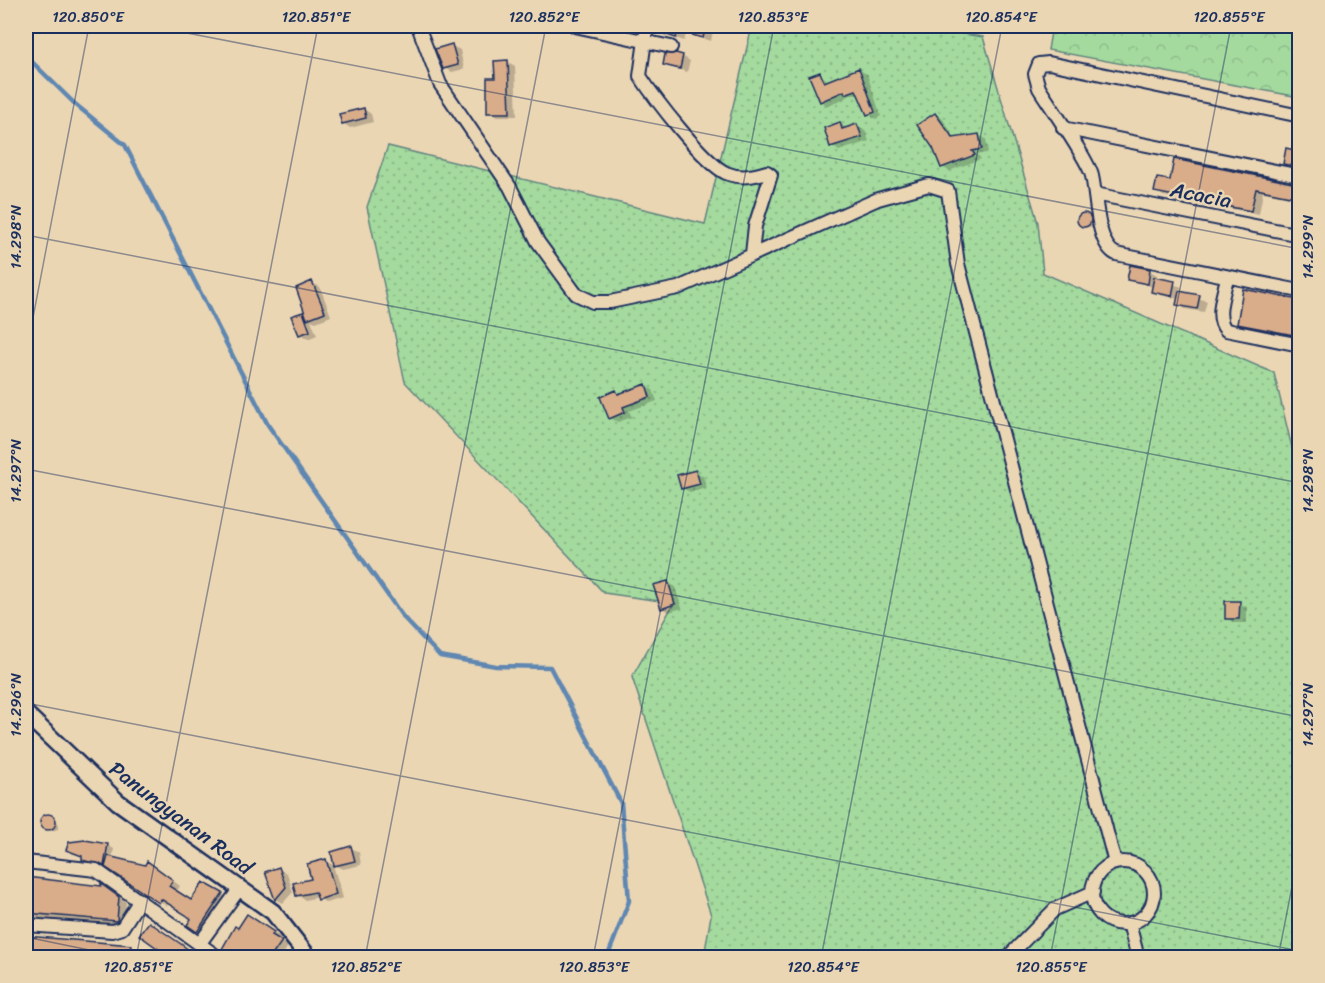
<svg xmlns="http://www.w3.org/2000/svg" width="1325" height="983" viewBox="0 0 1325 983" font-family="Sriracha,sans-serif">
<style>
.grass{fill:url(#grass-dots);stroke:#60847e;stroke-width:1.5}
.forest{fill:url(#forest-crowns);stroke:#60847e;stroke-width:1.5}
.shadow{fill:#0003}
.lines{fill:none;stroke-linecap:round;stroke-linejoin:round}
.stream{stroke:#5e87b1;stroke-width:4.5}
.building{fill:#d9ac8a;stroke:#1b2f5e;stroke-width:1.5}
.minor-casing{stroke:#1b2f5e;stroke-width:16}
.tertiary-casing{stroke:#1b2f5e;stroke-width:20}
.minor{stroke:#ebd6b4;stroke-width:12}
.tertiary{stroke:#ebd6b4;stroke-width:15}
.ticks{fill:none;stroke:#1b2f5e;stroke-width:1.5;stroke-opacity:0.45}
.labels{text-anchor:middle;stroke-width:4.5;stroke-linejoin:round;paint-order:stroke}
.street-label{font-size:21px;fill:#1b2f5e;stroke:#ebd6b4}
.neatline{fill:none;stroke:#1b2f5e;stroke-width:2}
.ticks-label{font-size:15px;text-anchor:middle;fill:#1b2f5e}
</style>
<defs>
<pattern id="grass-dots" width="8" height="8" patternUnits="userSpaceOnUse" patternTransform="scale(1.5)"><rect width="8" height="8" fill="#a4da9e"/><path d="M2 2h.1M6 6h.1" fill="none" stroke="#8dbb8a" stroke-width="1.8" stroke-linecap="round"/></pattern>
<pattern id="forest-crowns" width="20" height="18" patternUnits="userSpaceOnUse" patternTransform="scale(1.5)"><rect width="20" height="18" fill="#a4da9e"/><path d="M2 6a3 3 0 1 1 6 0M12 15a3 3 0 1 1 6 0" fill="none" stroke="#8dbb8a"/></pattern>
</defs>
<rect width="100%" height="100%" fill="#ebd6b4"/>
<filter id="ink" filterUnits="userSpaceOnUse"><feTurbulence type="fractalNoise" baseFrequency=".0167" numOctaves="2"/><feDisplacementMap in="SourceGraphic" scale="12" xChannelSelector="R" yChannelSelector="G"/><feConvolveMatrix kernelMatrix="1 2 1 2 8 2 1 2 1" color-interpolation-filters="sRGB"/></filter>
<g filter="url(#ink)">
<!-- grass -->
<path class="grass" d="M752 26H913L983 37 1038 223 1043 273 1274 373 1300 481 1299 957H704L711 915 632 677 674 603 604 593 405 382 367 207 388 146 705 224Z"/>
<!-- forest -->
<path class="forest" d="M1052 26H1299V97L1048 50Z"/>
<!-- shadow -->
<path class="shadow" d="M658 26H700L713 31 711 41 686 34 684 41 656 30Z
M452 46 460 50 464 69 452 72 444 68Z
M682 56 690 61 687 72 665 65Z
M508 62 515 66 517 116H496L488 112 496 80Z
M859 70 867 74 881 116 876 119 868 114 860 95H851L828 106 821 101 819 73 828 81Z
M364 109 371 114 373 122 350 128 343 123Z
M935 114 942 118 956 139 979 135 986 139 988 153 977 154 981 159 949 171 942 167 934 147Z
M840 124 847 128 857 126 865 130 869 141 839 151 832 146Z
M1287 150 1300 152V169L1285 163Z
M1176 161 1300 185V199L1263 192 1259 214 1163 196 1156 191 1171 182Z
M1089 214 1092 216 1094 226 1084 228 1081 226 1079 216Z
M1131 267 1150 271 1157 275V279L1182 287 1180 293 1207 301 1204 312 1185 309 1178 304 1179 299 1160 295 1153 291V287L1128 279Z
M312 283 320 287 331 316 316 322 311 320 317 335 308 339 300 334 303 314 308 316Z
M1244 291 1300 302V338L1239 323Z
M646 386 653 390 657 401 629 411 632 417 618 422 610 418 616 392 621 395Z
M696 472 703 476 707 488 690 492 682 488Z
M668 582 675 587 682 608 669 612 662 608Z
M1239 603 1247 607V623H1234L1226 618Z
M26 799 30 801 26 838Z
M47 816 56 819 59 825 58 829 52 831 40 826Z
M72 842 107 845 114 849 112 859 155 867 180 886 176 892 191 902 203 884 229 898 206 935 189 925 193 919 169 902 167 906 110 868 90 863 84 857 67 849Z
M351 848 359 852 361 865 343 869 335 865Z
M325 861 333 865 343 898 326 903 318 897 305 900 297 895 313 880Z
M279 869 287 873 293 892 283 903 276 899 267 873Z
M26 879 109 890 126 902 124 924 26 919Z
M255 920 280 937 279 940 288 946 281 958H237L224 949 239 930Z
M26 938 132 947 139 951V958H26Z"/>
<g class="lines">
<!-- stream -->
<path class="stream" d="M26 56 75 104 125 145 268 425 403 617 440 656 496 666 550 667 621 803 629 901 607 958"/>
</g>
<!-- building -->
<path class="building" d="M655 26H706L703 38 678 31 676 38 655 31Z
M452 44 458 65 443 69 435 49Z
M676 53 683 55 680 69 663 65 665 54Z
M508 60 510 113H487V78H495L494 61Z
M859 68 875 112 867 115 856 90 845 94 844 91 820 102 809 76 820 72 824 82Z
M364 108 366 118 342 124 339 114Z
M935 113 953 138 979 134 982 149 972 151 975 155 941 168 933 148 917 125Z
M840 122 842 129 857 124 862 137 830 147 824 128Z
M1286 148 1299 151V167L1283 164Z
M1174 159 1297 184 1295 197 1256 189 1251 211 1154 192 1157 178 1170 180Z
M1077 220a7 7 0 1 1 14 0a7 7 0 1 1-14 0Z
M1130 265 1150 269 1148 284 1127 280Z
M1154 277 1175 281 1172 296 1151 292Z
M312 281 325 312 307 319 296 288Z
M1243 289 1299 300V336L1237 324Z
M1179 291 1200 295 1197 309 1176 305Z
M303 312 310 331 299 335 291 316Z
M646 384 650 397 623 407 625 412 609 419 600 397 616 390 618 394Z
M696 470 700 484 681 489 677 475Z
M668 581 675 604 661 609 653 585Z
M1225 601H1240L1239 619H1225Z
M40 822a8 8 0 1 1 16 0a8 8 0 1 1-16 0Z
M85 840 108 844 104 866 82 860V856L66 850 69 842Z
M351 846 355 861 334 866 331 852Z
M108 856 145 865 147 861 173 880 169 886 191 900 203 882 223 893 197 932 187 925 191 919 186 915 161 899 159 903 105 867Z
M326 859 336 894 318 900 315 892 296 896 293 883 311 879 307 864Z
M279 867 286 887 275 900 265 872Z
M26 877 101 886V884L119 897 117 921 26 913Z
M247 914 274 932 272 935 282 941 271 957H235L222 949 235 926 238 928Z
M149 922 181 944 198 957H169L164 953 139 935Z
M26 936 132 945 131 957H26Z"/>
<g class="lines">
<!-- minor casing -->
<g class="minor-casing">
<path id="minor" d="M418 26 440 84 510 187 538 242 576 294 593 302H610L678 288 878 199 929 185 948 191 958 264 1115 863
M575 26 671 47
M647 26 640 76C655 99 703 162 726 173 740 179 754 176 767 172L771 175 755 226 752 254
M1300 116 1049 63 1039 64 1035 74 1039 88C1050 106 1089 161 1092 176 1097 197 1096 244 1116 254L1300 291
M1063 128 1300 176
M1095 194 1300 235
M1227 277C1224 294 1214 317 1226 330L1300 345
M26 862 96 870 219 958
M1092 893a31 31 0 1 1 62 0a31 31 0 1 1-62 0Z
M1129 923 1138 958
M26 925 112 931 122 928 140 900
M200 943 240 888
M1007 958 1055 909 1093 892"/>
</g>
<!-- tertiary casing -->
<g class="tertiary-casing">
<path id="tertiary" d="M26 714 118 802 273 912 309 958"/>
</g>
<!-- minor -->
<use href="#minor" class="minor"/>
<!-- tertiary -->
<use href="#tertiary" class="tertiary"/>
</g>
</g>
<!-- ticks -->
<path class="ticks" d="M151 26 1300 249M26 235 1300 483M26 354 89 26M26 469 1300 717M26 703 1300 951M26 937 128 958M136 958 318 26M365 958 546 26M593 958 774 26M821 958 1002 26M1050 958 1231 26M1278 958 1300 846"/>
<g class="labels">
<!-- street labels -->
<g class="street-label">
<text transform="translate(1201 195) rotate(11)" y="7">Acacia</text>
<text transform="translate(181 818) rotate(37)" y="7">Panungyanan Road</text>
</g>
</g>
<!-- margin -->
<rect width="1325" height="983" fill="none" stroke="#ebd6b4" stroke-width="66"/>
<rect x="33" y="33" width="1259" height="917" class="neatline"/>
<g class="ticks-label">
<text x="88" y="22">120.850°E</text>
<text x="316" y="22">120.851°E</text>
<text x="544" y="22">120.852°E</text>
<text x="773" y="22">120.853°E</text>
<text x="1001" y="22">120.854°E</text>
<text x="1229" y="22">120.855°E</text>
<text transform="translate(16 237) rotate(-90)" y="5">14.298°N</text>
<text transform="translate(1308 247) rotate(-90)" y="5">14.299°N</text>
<text transform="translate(16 471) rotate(-90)" y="5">14.297°N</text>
<text transform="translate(1308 481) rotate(-90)" y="5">14.298°N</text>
<text transform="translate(16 705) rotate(-90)" y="5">14.296°N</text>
<text transform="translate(1308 715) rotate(-90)" y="5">14.297°N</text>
<text x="138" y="972">120.851°E</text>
<text x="366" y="972">120.852°E</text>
<text x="594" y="972">120.853°E</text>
<text x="823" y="972">120.854°E</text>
<text x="1051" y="972">120.855°E</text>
</g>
</svg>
